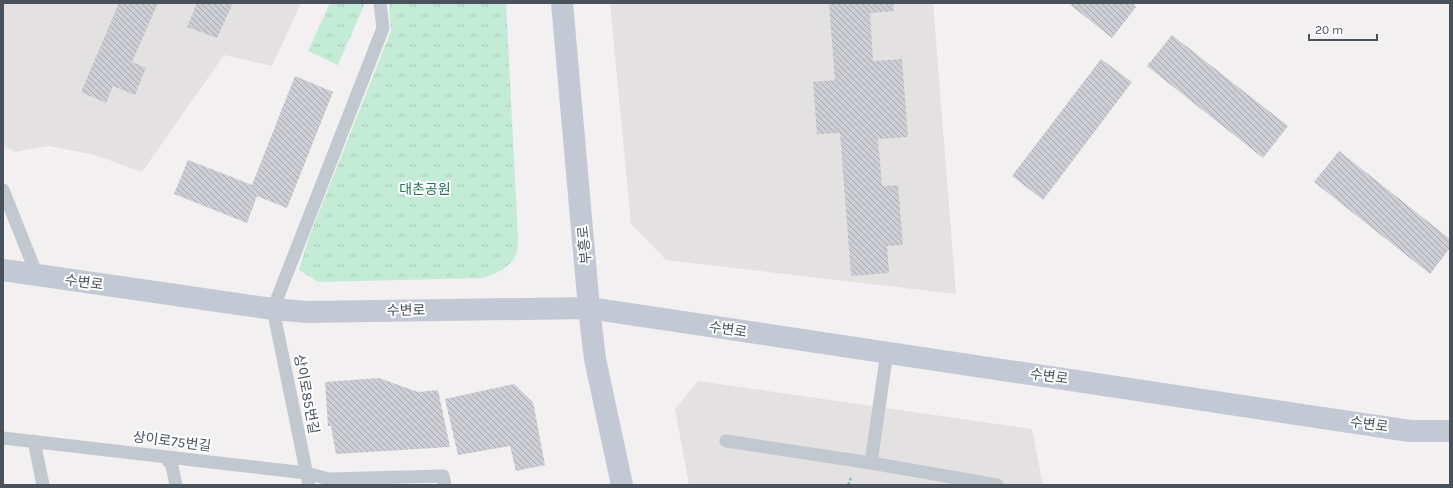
<svg xmlns="http://www.w3.org/2000/svg" width="1453" height="488" viewBox="0 0 1453 488" font-family="Karla,'Noto Sans KR',sans-serif">
<style>
.education{fill:#e3e1e1}
.grass{fill:url(#grass-tufts)}
.building{fill:url(#building-back-hatch)}
.lines{fill:none;stroke-linecap:round;stroke-linejoin:round}
.path{stroke:#7ec5aa;stroke-width:2.5;stroke-dasharray:3 2;stroke-linecap:butt}
.lane{stroke:#c2c8d0;stroke-width:13}
.secondary{stroke:#c2c9d4;stroke-width:22}
.labels{text-anchor:middle;stroke-width:4;stroke-linejoin:round;paint-order:stroke}
.park-label{font-size:14px;fill:#217654;stroke:#fff}
.street-label{font-size:14px;fill:#49515b;stroke:#fff}
</style>
<defs>
<pattern id="grass-tufts" width="24" height="20" patternUnits="userSpaceOnUse"><rect width="24" height="20" fill="#c3ebd6"/><path d="M3 7l-1-3M5 7V3M7 7l1-3M15 17l-1-3M17 17v-4M19 17l1-3" fill="none" stroke="#a9cbba"/></pattern>
<pattern id="building-back-hatch" width="6" height="6" patternUnits="userSpaceOnUse"><rect width="6" height="6" fill="#cdced4"/><path d="M-1 5l2 2M0 0l6 6M5-1l2 2" fill="none" stroke="#a8aaaf"/></pattern>
</defs>
<rect width="100%" height="100%" fill="#f2f0f0"/>
<!-- education -->
<path class="education" d="M3 3H301L272 66 224 55 142 172 95 155 49 146 15 152 3 146Z
M610 3H933L956 294 666 260 631 224Z
M698 381 1032 429 1043 485H689L675 409Z"/>
<!-- grass -->
<path class="grass" d="M330 3H365L338 65 308 51Z
M389 3H506L518 238C518 242 518 247 517 251 514 266 496 274 483 278L318 282 299 270 308 240 391 31Z"/>
<!-- building -->
<path class="building" d="M119 3H158L132 62 146 68 135 95 113 86 106 103 81 92Z
M197 3H233L217 38 187 27Z
M829 3H893L894 11 870 13 873 61 902 59 908 137 878 139 882 186 898 185 903 245 887 246 889 273 851 276 840 133 817 134 813 82 835 80Z
M1068 3H1132L1136 7 1112 38Z
M1172 35 1288 126 1263 158 1147 66Z
M1101 59 1132 82 1043 200 1012 176Z
M295 76 333 92 287 208 257 196 247 223 174 194 188 160 252 185Z
M1339 151 1450 239V248L1430 274 1314 182Z
M379 378 418 392 438 390 450 447 336 454 331 426H328L325 382Z
M514 384 533 402 545 465 516 471 510 446 458 455 445 399Z"/>
<g class="lines">
<!-- path -->
<path class="path" d="M848 485 851 478"/>
<!-- lane -->
<path class="lane" d="M3 190 37 275
M3 438 306 473 329 479 443 476 445 485
M34 441 43 485
M726 441 871 463 997 485
M168 461 170 457 176 485
M871 463 887 352
M309 485 273 309 383 28 380 3"/>
<!-- secondary -->
<path class="secondary" d="M562 3 589 308 595 359 622 485
M3 270 273 309 307 312 589 308 1410 431H1450"/>
</g>
<g class="labels">
<!-- park labels -->
<g class="park-label">
<text x="425" y="194">대촌공원</text>
</g>
<!-- street labels -->
<g class="street-label">
<text transform="translate(584 245) rotate(-95)" y="5">부흥로</text>
<text transform="translate(84 282) rotate(8)" y="5">수변로</text>
<text transform="translate(406 310) rotate(-1)" y="5">수변로</text>
<text transform="translate(728 329) rotate(9)" y="5">수변로</text>
<text transform="translate(1049 376) rotate(8)" y="5">수변로</text>
<text transform="translate(307 394) rotate(79)" y="5">상이로85번길</text>
<text transform="translate(1369 424) rotate(8)" y="5">수변로</text>
<text transform="translate(172 441) rotate(7)" y="5">상이로75번길</text>
</g>
</g>
<!-- border -->
<rect width="1453" height="488" fill="none" stroke="#49515b" stroke-width="8"/>
<!-- scale -->
<path d="M1309 34v6h68v-6" fill="none" stroke="#49515b" stroke-width="2"/>
<text x="1315" y="34" font-size="12" fill="#49515b" stroke="#ffffff" stroke-width="3" paint-order="stroke">20 m</text>
</svg>
